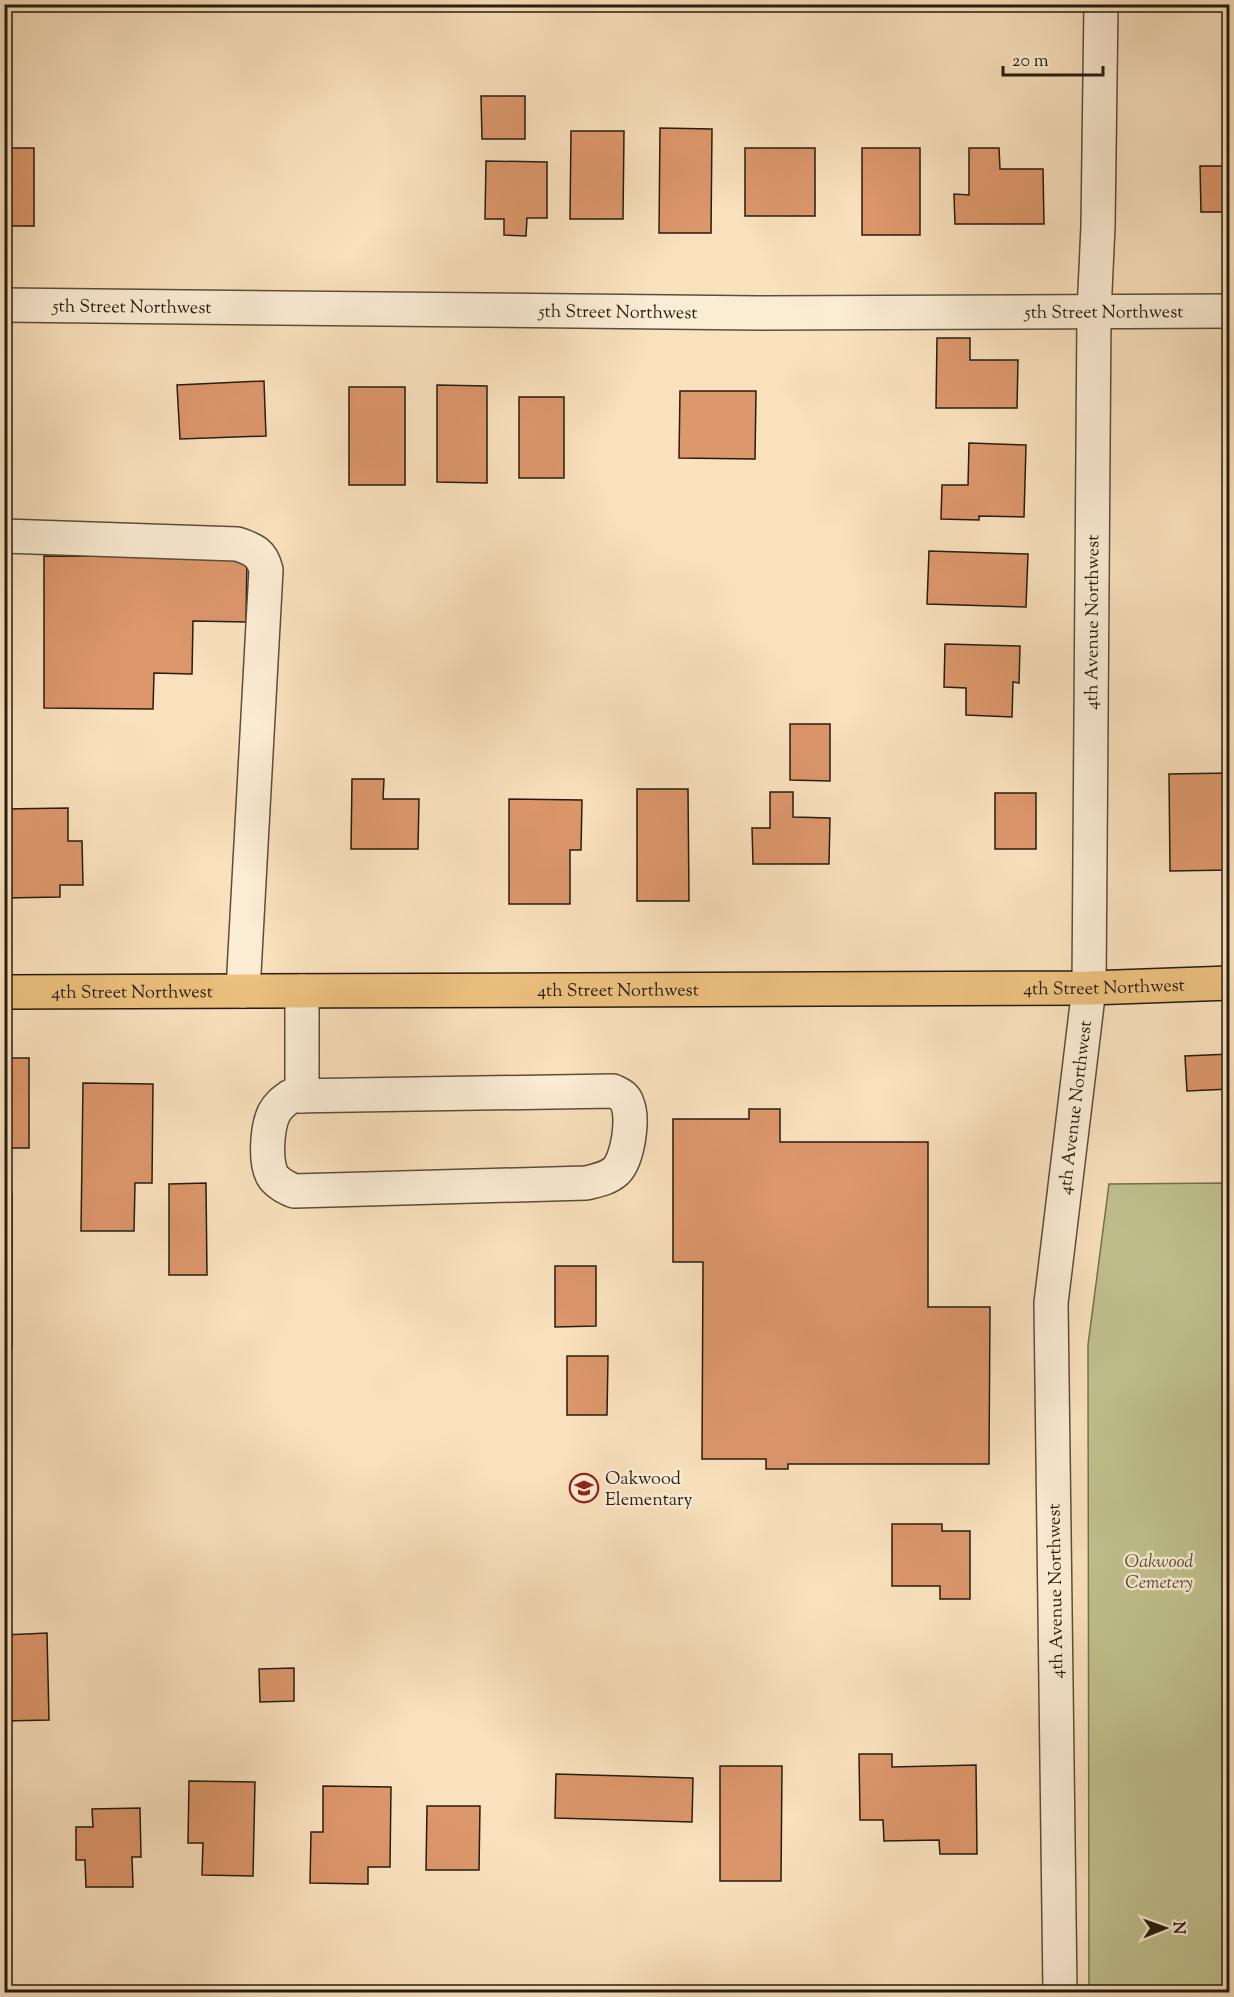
<svg xmlns="http://www.w3.org/2000/svg" width="1234" height="1997" viewBox="0 0 1234 1997" font-family="'Sorts Mill Goudy',serif">
<style>
.green{fill:#c0c28f;stroke:#737050;stroke-width:1.5}
.building{fill:#dc976b;stroke:#261d10;stroke-width:1.5}
.lines{fill:none;stroke-linecap:round;stroke-linejoin:round}
.minor-casing{stroke:#5b4e3b;stroke-width:36}
.major-casing{stroke:#261d10;stroke-width:36}
.minor{stroke:#fbecd4;stroke-width:33}
.major{stroke:#ecc07e;stroke-width:33}
.labels{text-anchor:middle;stroke-width:5;stroke-linejoin:round;paint-order:stroke}
.street-label{font-size:18px;fill:#261d10;stroke:#fbecd4}
.poi-label{font-size:18px;fill:#261d10;stroke:#fbecd4;text-anchor:start}
.park-label{font-size:18px;font-style:italic;fill:#544f36;stroke:#fbecd4}
</style>
<rect width="100%" height="100%" fill="#f9e1bd"/>
<filter id="stains"><feTurbulence type="fractalNoise" baseFrequency=".00333" numOctaves="4"/><feColorMatrix values="0 0 0 0 .2 0 0 0 0 .09 0 0 0 0 .02 0 0 0 .5 -.17"/></filter>
<radialGradient id="worn" r=".72"><stop offset=".6" stop-color="#630" stop-opacity="0"/><stop offset="1" stop-color="#630" stop-opacity=".3"/></radialGradient>
<!-- green -->
<path class="green" d="M1229 1183V1992H1089L1088 1345 1109 1184Z"/>
<!-- building -->
<path class="building" d="M481 96H525V139H482Z
M660 128 712 129 711 233H659Z
M571 131H624L623 219H570Z
M4 148H34V226H4Z
M745 148H815V216H745Z
M862 148H920V235H862Z
M969 148H999L1000 169H1043L1044 224H955L954 194 969 195Z
M486 161 547 162V218H527L526 236 504 235V219H485Z
M1200 166H1230V212H1201Z
M937 338H970V360H1018L1017 408H936Z
M264 381 266 436 180 439 177 385Z
M437 385 487 386V483L437 482Z
M349 387H405V485H349Z
M680 391H756L755 459 679 458Z
M519 397H564V478H519Z
M969 443 1026 445 1024 517 979 516V520L941 519 942 485H968Z
M1224 468H1230V519H1227Z
M929 551 1028 554 1026 607 927 604Z
M44 556 247 557 246 622 193 621 192 674 154 673 153 709 44 708Z
M1226 595H1230V688H1226Z
M945 644 1020 646 1019 683 1013 682 1012 717 966 715V688L944 687Z
M790 724H830V781L790 780Z
M1230 773V870L1170 871 1169 774Z
M352 779H384L383 799H419L418 849H351Z
M637 789H688L689 901H637Z
M770 792H793V817L830 818 829 864H753L752 828H770Z
M995 793H1036V849H995Z
M509 799 582 800 581 850H570V904H509Z
M68 808V841H82L83 885H60V897L4 898V809Z
M1230 1054V1089L1187 1091 1185 1056Z
M4 1058H29V1148H4Z
M83 1083 153 1084 152 1183H135L134 1231H81Z
M749 1109H780V1142H928V1307H990L989 1464H788V1469H766V1459H702L703 1262H673V1119H749Z
M206 1183 207 1275H169V1184Z
M4 1194H12V1347H4Z
M555 1266H596V1326L555 1327Z
M567 1356H608L607 1415H567Z
M892 1524H942V1531H970V1599H940V1586H892Z
M47 1633 49 1720 4 1721V1635Z
M294 1668V1701L260 1702 259 1669Z
M859 1754H892V1767L976 1765 977 1854H940L939 1840 884 1841 883 1820H860Z
M720 1766H782L781 1881H720Z
M556 1774 693 1778 692 1822 555 1818Z
M189 1781 255 1782 253 1876 202 1875 203 1843H188Z
M323 1786 391 1787 390 1867H368V1884L310 1883 311 1832H323Z
M427 1806H480L479 1870H426Z
M140 1808 141 1857H132L133 1887H86L85 1860H76V1827H93L92 1809Z"/>
<g class="lines">
<!-- minor casing -->
<g class="minor-casing">
<g id="minor">
<path id="s1" d="M4 305 759 313 1230 311"/>
<path d="M4 536 237 544C253 549 262 553 266 570L243 991"/>
<path d="M302 991V1096"/>
<path d="M613 1091C619 1094 625 1096 627 1103 634 1118 628 1159 616 1171 607 1179 598 1180 586 1183L294 1191C287 1188 280 1185 274 1178 264 1165 267 1128 274 1113 278 1105 284 1101 291 1096Z"/>
<path id="s2" d="M1060 1992 1051 1303 1089 988 1094 313 1098 226 1101 4"/>
</g>
</g>
<!-- major casing -->
<g class="major-casing">
<g id="major">
<path id="s3" d="M4 992 1089 988 1230 983"/>
</g>
</g>
<!-- minor -->
<use href="#minor" class="minor"/>
<!-- major -->
<use href="#major" class="major"/>
</g>
<!-- icons -->
<defs>
<g id="school-ring" transform="scale(1.5)"><circle r="9.5" fill="#fbecd4" stroke="#8f2418" stroke-width="1.5"/><path d="M0-5L7-2L0 1L-7-2ZM-4 1L0 2.5L4 1V4Q0 6-4 4Z" fill="#8f2418"/></g>
</defs>
<g fill-rule="evenodd">
<use href="#school-ring" x="584" y="1488"/>
</g>
<g class="labels">
<!-- street labels -->
<g class="street-label">
<text dy="6" stroke="none"><textPath href="#s1" startOffset="128">5th Street Northwest</textPath></text>
<text dy="6" stroke="none"><textPath href="#s1" startOffset="614">5th Street Northwest</textPath></text>
<text dy="6" stroke="none"><textPath href="#s1" startOffset="1100">5th Street Northwest</textPath></text>
<text dy="6" stroke="none"><textPath href="#s2" startOffset="1372">4th Avenue Northwest</textPath></text>
<text dy="6" stroke="none"><textPath href="#s3" startOffset="1100">4th Street Northwest</textPath></text>
<text dy="6" stroke="none"><textPath href="#s3" startOffset="614">4th Street Northwest</textPath></text>
<text dy="6" stroke="none"><textPath href="#s3" startOffset="128">4th Street Northwest</textPath></text>
<text dy="6" stroke="none"><textPath href="#s2" startOffset="886">4th Avenue Northwest</textPath></text>
<text transform="translate(1055 1591) rotate(-91)" y="6">4th Avenue Northwest</text>
</g>
<!-- poi labels -->
<g class="poi-label">
<text x="605" y="1484">Oakwood<tspan x="605" dy="21">Elementary</tspan></text>
</g>
<!-- park labels -->
<g class="park-label">
<text x="1159" y="1567">Oakwood<tspan x="1159" dy="21">Cemetery</tspan></text>
</g>
</g>
<!-- margin -->
<rect width="1234" height="1997" fill="none" stroke="#f9e1bd" stroke-width="24"/>
<rect x="6" y="6" width="1222" height="1985" fill="none" stroke="#261d10" stroke-width="3"/>
<rect x="12" y="12" width="1210" height="1973" fill="none" stroke="#261d10" stroke-width="1.5"/>
<!-- north arrow -->
<g transform="translate(1165 1928) rotate(89)" stroke="#fbecd4" stroke-width="4.5" paint-order="stroke">
<path d="M0-4.5L10 22L0 15L-10 22Z" fill="#261d10"/>
<text y="-9" font-size="16" font-weight="bold" text-anchor="middle" fill="#261d10">N</text>
</g>
<!-- scale -->
<path d="M1003 66v9h100v-9" fill="none" stroke="#261d10" stroke-width="3"/>
<text x="1012" y="66" font-size="18" fill="#261d10" stroke="#fbecd4" stroke-width="4.5" paint-order="stroke">20 m</text>
<rect width="100%" height="100%" filter="url(#stains)"/>
<rect width="100%" height="100%" fill="url(#worn)"/>
</svg>
